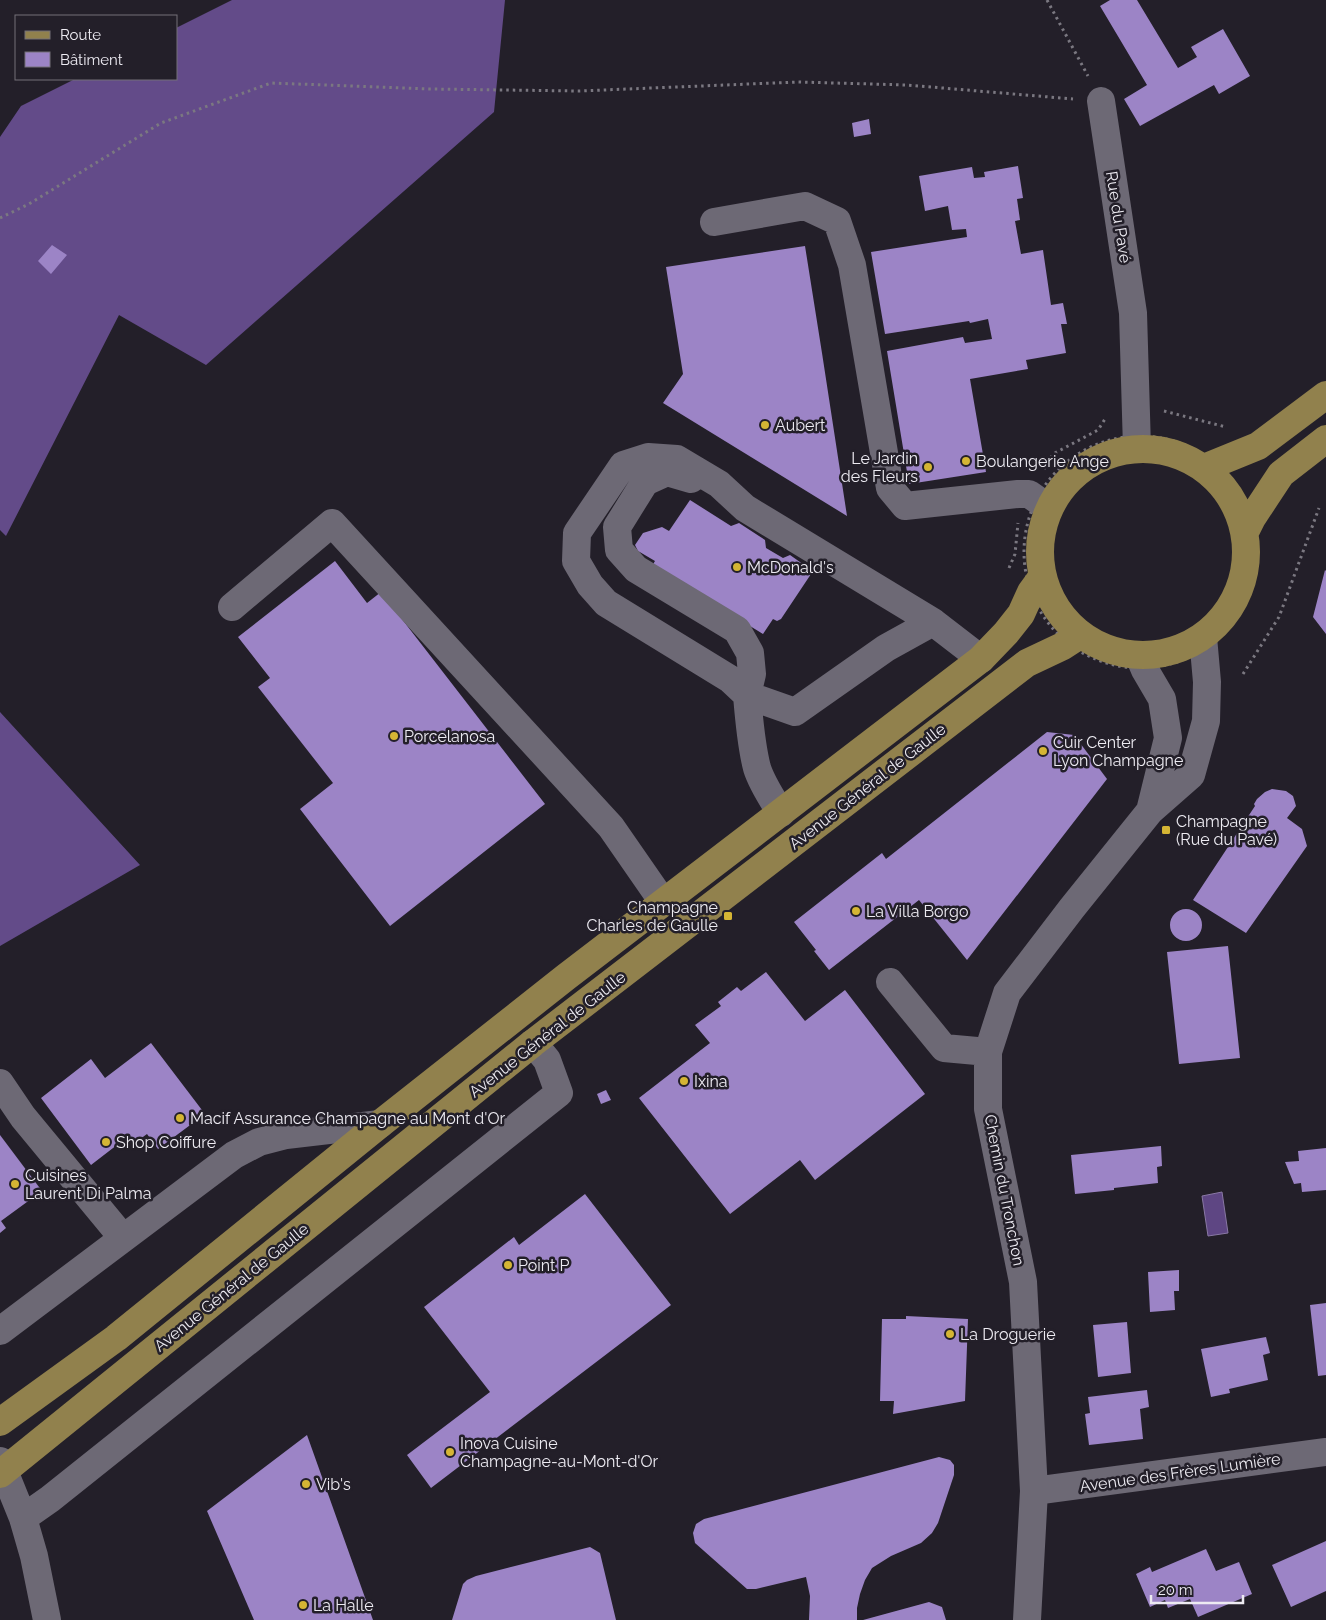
<svg xmlns="http://www.w3.org/2000/svg" width="1326" height="1620" viewBox="0 0 1326 1620" font-family="Raleway,sans-serif">
<style>
.forest{fill:#634b89}
.water{fill:#5e4683;stroke:#8978a4}
.building{fill:#9c84c6}
.lines{fill:none;stroke-linecap:round;stroke-linejoin:round}
.path{stroke:#7b7881;stroke-width:3;stroke-dasharray:2.5 4;stroke-linecap:butt}
.minor{stroke:#6d6975;stroke-width:28}
.major{stroke:#91814d;stroke-width:28}
.poi-dot{fill:#d5b534;stroke:#231f29;stroke-width:2}
.labels{text-anchor:middle;stroke-width:5;stroke-linejoin:round;paint-order:stroke}
.street-label{font-size:16px;fill:#edebf2;stroke:#231f29}
.poi-label{font-size:16px;fill:#edebf2;stroke:#231f29;text-anchor:start}
</style>
<rect width="100%" height="100%" fill="#231f29"/>
<!-- forest -->
<path class="forest" d="M232 0H505L494 112 206 365 119 315 6 536 0 530V137L21 106 75 79H176V28Z
M0 712 140 865 0 946Z"/>
<!-- water -->
<path class="water" d="M1222 1192 1228 1233 1208 1236 1202 1196Z"/>
<!-- building -->
<path class="building" d="M1110 0H1137L1178 68 1197 57 1191 47 1223 29 1250 76 1219 94 1214 85 1140 126 1124 99 1147 85 1100 6Z
M869 119 871 134 854 137 852 123Z
M1018 166 1023 198 1017 199 1020 220 1015 221 1021 254 1043 250 1051 305 1063 303 1067 324H1061L1066 353 1026 360 1028 369 970 379 986 472 909 484 887 351 963 337 965 343 992 339 988 319 970 323 969 321 885 334 871 252 967 237 966 229 952 230 948 206 925 211 919 176 972 167 974 178 985 177 984 172Z
M52 245 67 255 51 274 38 261Z
M805 246 822 353 847 516 663 403 683 374 666 267Z
M690 500 731 526 739 523 765 540 766 548 783 558 790 555 807 567 811 574 781 619 777 621 773 619 763 634 652 566 655 561 638 551 635 545 643 533 662 527 669 531Z
M335 561 367 603 381 592 545 804 390 926 300 809 333 783 258 687 270 678 238 637Z
M1325 570 1326 571V634L1313 617Z
M1047 732 1074 735 1107 779 967 960 919 900 829 970 814 951 816 950 794 922 882 853 886 859Z
M1272 789 1286 791 1293 796 1296 806 1287 818 1302 829 1307 846 1246 933 1193 900 1255 806 1254 804 1257 799 1265 792Z
M1170 925a16 16 0 1 1 32 0a16 16 0 1 1-32 0Z
M1228 946 1240 1058 1179 1064 1167 952Z
M766 972 805 1021 845 990 925 1094 815 1180 800 1160 730 1214 639 1098 710 1043 695 1025 721 1006 718 1002 737 987 741 991Z
M151 1043 205 1114 158 1149 147 1134 132 1145 126 1138 91 1165 41 1098 91 1059 105 1078Z
M606 1090 611 1100 601 1104 597 1094Z
M0 1135 42 1191 1 1221 6 1228 0 1233Z
M1161 1146 1162 1166 1157 1167 1158 1183 1114 1188V1190L1075 1194 1071 1155Z
M1326 1148V1190L1302 1192 1301 1183 1294 1184 1285 1162 1299 1161 1298 1151Z
M585 1194 671 1305 431 1488 407 1455 490 1392 424 1307 514 1237 519 1245Z
M1179 1270V1291H1174L1175 1310 1150 1312 1148 1272Z
M1326 1303V1375L1318 1376 1310 1305Z
M906 1316 968 1319 965 1401 893 1414 894 1401H880L882 1319H906Z
M1127 1322 1131 1373 1098 1377 1093 1325Z
M1266 1337 1270 1353 1263 1355 1268 1380 1229 1389 1230 1393 1211 1397 1201 1349Z
M1147 1390 1149 1407 1140 1409 1143 1439 1089 1445 1085 1414 1090 1413 1088 1397Z
M307 1435 373 1620H254L207 1511Z
M939 1457 950 1460 954 1465V1475L938 1523 932 1533 921 1543 891 1556 872 1568 865 1580 860 1594 857 1608V1620H809L810 1596 806 1577 756 1589H747L695 1543 693 1533 696 1524 704 1519Z
M1326 1541V1591L1291 1607 1272 1565Z
M590 1547 600 1553 616 1620H452L463 1584 467 1580 476 1576Z
M1206 1549 1216 1571 1239 1562 1252 1594 1198 1617 1190 1599 1168 1608 1165 1600 1150 1607 1136 1574 1150 1567 1152 1572Z
M929 1602 942 1607 946 1620H863Z"/>
<g class="lines">
<!-- path -->
<path class="path" d="M1047 0 1088 76
M0 218 29 204 161 123 271 83 430 89 579 91 798 82 907 85 1073 99
M1164 411 1226 427
M1024 552a116 116 0 1 1 232 0a116 116 0 1 1-232 0Z
M1044 469 1053 454 1098 430 1105 419
M1009 568 1015 554 1018 523
M1243 674 1279 617 1319 508"/>
<!-- minor -->
<path class="minor" d="M1101 101 1133 313 1137 448
M714 222 805 206 837 221 852 265 890 488 905 506 1018 494H1029L1049 508
M691 479 667 472 645 482 617 527 619 550 636 569 737 630 750 653 752 674 747 695 795 712 886 648 933 622
M232 607 332 523 611 827 663 902
M1139 656 1145 670 1162 699 1168 738 1150 811
M781 813C773 800 762 784 757 768 751 745 749 719 747 695L730 679 606 603 590 585 576 561 577 533 623 465 648 457 677 459 719 484 745 508 933 622 981 659
M890 982 944 1048 988 1052
M0 1083 23 1117 123 1238
M0 1331 234 1155 259 1142 286 1135 380 1124
M0 1461 23 1518 34 1556 47 1620
M1034 1491 1326 1452
M23 1518 50 1499 559 1093 547 1060 533 1043
M1027 1620 1034 1491 1023 1282 988 1109V1052L1007 993 1072 908 1150 811 1191 775 1206 721 1207 682 1203 637"/>
<!-- major -->
<path class="major" d="M1040 552a103 103 0 1 1 206 0a103 103 0 1 1-206 0Z
M1204 468 1258 446 1326 395
M1245 532 1252 518 1281 474 1326 439
M0 1422 116 1338 380 1124 566 977 981 659 1006 633 1021 614 1031 592 1042 577
M0 1474 533 1043 1027 663 1063 646 1080 635"/>
</g>
<!-- markers -->
<g class="poi-dot">
<circle cx="765" cy="425" r="5"/>
<circle cx="966" cy="461" r="5"/>
<circle cx="928" cy="467" r="5"/>
<circle cx="737" cy="567" r="5"/>
<circle cx="394" cy="736" r="5"/>
<circle cx="1043" cy="751" r="5"/>
<rect x="1161" y="825" width="10" height="10" rx="2.5"/>
<circle cx="856" cy="911" r="5"/>
<rect x="723" y="911" width="10" height="10" rx="2.5"/>
<circle cx="684" cy="1081" r="5"/>
<circle cx="180" cy="1118" r="5"/>
<circle cx="106" cy="1142" r="5"/>
<circle cx="15" cy="1184" r="5"/>
<circle cx="508" cy="1265" r="5"/>
<circle cx="950" cy="1334" r="5"/>
<circle cx="450" cy="1452" r="5"/>
<circle cx="306" cy="1484" r="5"/>
<circle cx="303" cy="1605" r="5"/>
</g>
<g class="labels">
<!-- street labels -->
<g class="street-label">
<text transform="translate(1119 217) rotate(81)" y="6">Rue du Pavé</text>
<text transform="translate(867 786) rotate(-38)" y="6">Avenue Général de Gaulle</text>
<text transform="translate(547 1034) rotate(-38)" y="6">Avenue Général de Gaulle</text>
<text transform="translate(1005 1190) rotate(79)" y="6">Chemin du Tronchon</text>
<text transform="translate(231 1287) rotate(-39)" y="6">Avenue Général de Gaulle</text>
<text transform="translate(1180 1472) rotate(-8)" y="6">Avenue des Frères Lumière</text>
</g>
<!-- poi labels -->
<g class="poi-label">
<text x="775" y="431">Aubert</text>
<text x="918" y="464" text-anchor="end">Le Jardin<tspan x="918" dy="18">des Fleurs</tspan></text>
<text x="976" y="467">Boulangerie Ange</text>
<text x="747" y="573">McDonald's</text>
<text x="404" y="742">Porcelanosa</text>
<text x="1053" y="748">Cuir Center<tspan x="1053" dy="18">Lyon Champagne</tspan></text>
<text x="1176" y="827">Champagne<tspan x="1176" dy="18">(Rue du Pavé)</tspan></text>
<text x="718" y="913" text-anchor="end">Champagne<tspan x="718" dy="18">Charles de Gaulle</tspan></text>
<text x="866" y="917">La Villa Borgo</text>
<text x="694" y="1087">Ixina</text>
<text x="190" y="1124">Macif Assurance Champagne au Mont d'Or</text>
<text x="116" y="1148">Shop Coiffure</text>
<text x="25" y="1181">Cuisines<tspan x="25" dy="18">Laurent Di Palma</tspan></text>
<text x="518" y="1271">Point P</text>
<text x="960" y="1340">La Droguerie</text>
<text x="460" y="1449">Inova Cuisine<tspan x="460" dy="18">Champagne-au-Mont-d'Or</tspan></text>
<text x="316" y="1490">Vib's</text>
<text x="313" y="1611">La Halle</text>
</g>
</g>
<!-- legend -->
<rect x="15" y="15" width="162" height="65" fill="#231f29" stroke="#747179"/>
<rect x="25" y="31" width="25" height="8" fill="#91814d" stroke="#747179"/>
<text x="60" y="40" font-size="15" fill="#edebf2">Route</text>
<rect x="25" y="52" width="25" height="15" fill="#9c84c6" stroke="#747179"/>
<text x="60" y="65" font-size="15" fill="#edebf2">Bâtiment</text>
<!-- scale -->
<path d="M1151 1595v8h92v-8" fill="none" stroke="#edebf2" stroke-width="2.5"/>
<text x="1158" y="1595" font-size="15" fill="#edebf2" stroke="#231f29" stroke-width="4" paint-order="stroke">20 m</text>
</svg>
